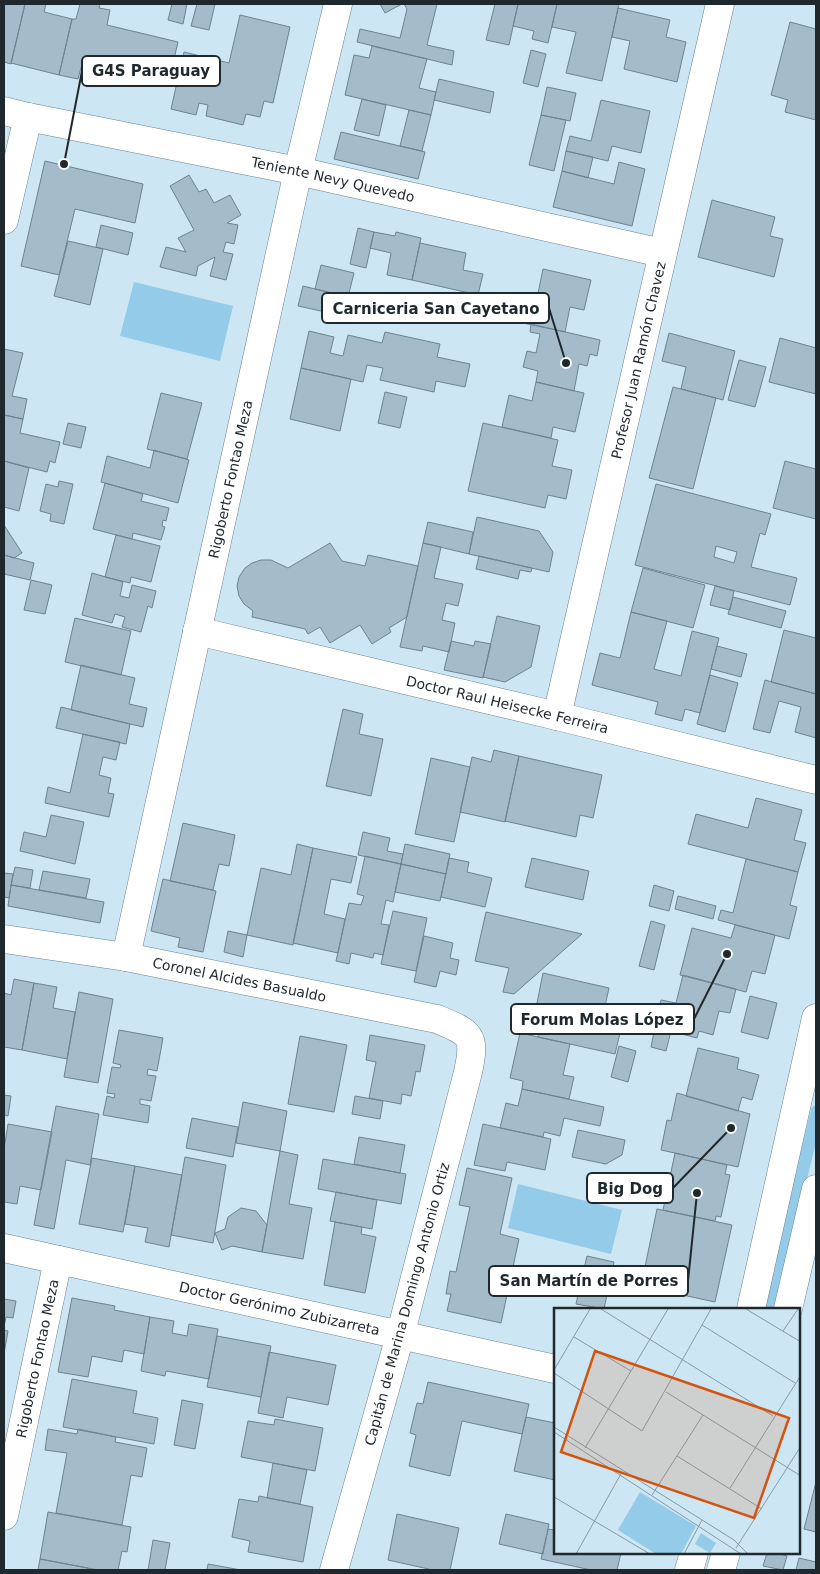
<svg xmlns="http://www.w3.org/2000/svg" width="820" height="1574" viewBox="0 0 820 1574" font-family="'DejaVu Sans',sans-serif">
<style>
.green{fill:#93cbe9}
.building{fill:#a4bcc9;stroke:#6d838f;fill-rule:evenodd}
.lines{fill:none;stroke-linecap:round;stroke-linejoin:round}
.minor-casing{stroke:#6c838f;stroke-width:29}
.major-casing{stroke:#6c838f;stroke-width:29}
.minor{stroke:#fff;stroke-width:28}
.major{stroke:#fff;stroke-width:28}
.labels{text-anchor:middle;stroke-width:4.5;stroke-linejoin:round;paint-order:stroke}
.street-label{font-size:14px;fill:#1f282d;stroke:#fff}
.inset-road{fill:none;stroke:#879aa4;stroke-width:1}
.view{fill:#d4540f;fill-opacity:0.15;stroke:#d4540f;stroke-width:2.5}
.inset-edge{fill:none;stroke:#1f282d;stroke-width:2.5}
.leader{fill:none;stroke:#1f282d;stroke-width:2}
.callout-dot{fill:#1f282d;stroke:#fff;stroke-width:2}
.callout{fill:#fff;stroke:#1f282d;stroke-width:2}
.callout-label{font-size:15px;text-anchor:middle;font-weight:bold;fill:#1f282d}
</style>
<rect width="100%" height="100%" fill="#cde6f3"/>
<!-- green -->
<path class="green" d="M134 282 233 306 220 361 120 336Z
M813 1106H816V1142L776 1309H763L811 1109Z
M518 1184 622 1210 611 1254 508 1228Z"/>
<!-- building -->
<path class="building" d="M4 4H25L11 64 4 62Z
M25 4H46L44 12 72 19 59 75 11 63Z
M80 4H100L99 8 110 10 107 25 178 42 168 84 82 64 78 79 59 75 72 19H76Z
M172 4H187L183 24 168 20Z
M197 4H215L209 30 191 26Z
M380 4H402L385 13Z
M404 4H437L427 45 454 51 452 65 357 42 360 29 400 38 407 9Z
M495 4H518L509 45 486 40Z
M518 4H557L548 43 532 39 534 31 513 26Z
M557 4H619L602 81 566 73 576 32 552 27Z
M618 8 670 20 666 37 686 42 677 82 624 69 630 41 612 37Z
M240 15 290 27 273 103 264 101 260 117 246 114 243 125 206 116 208 105 199 103 196 115 171 109 184 52 229 63Z
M790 22 816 29V120L785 112 788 100 771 95Z
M372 46 427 59 419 88 436 92 431 115 345 95 354 55 369 58Z
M531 50 546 54 538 87 523 83Z
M439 79 494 92 490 113 434 100Z
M547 87 576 93 570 121 541 115Z
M362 99 386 105 379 136 354 130Z
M601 100 650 111 641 153 612 146 608 161 566 151 570 136 591 141Z
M409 110 431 115 422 151 400 146Z
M541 115 566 120 554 171 529 165Z
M341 132 425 152 418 179 334 159Z
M566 151 593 157 588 178 562 171Z
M45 161 143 184 135 223 75 209 59 275 21 266Z
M619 162 645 169 632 226 553 207 562 171 614 184Z
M189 175 199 192 206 189 214 203 230 195 241 215 227 223 238 225 234 244 226 242 223 252 233 254 226 280 210 276 215 257 198 266 196 276 160 267 166 247 186 252 178 238 194 230 170 186Z
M712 200 775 217 770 236 783 239 774 277 698 257Z
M101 225 133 233 128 255 96 247Z
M358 228 374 232 366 268 350 264Z
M374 232 395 236 396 232 421 238 412 280 387 275 391 253 370 248Z
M68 241 103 249 90 305 54 296Z
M420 243 466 253 463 270 483 274 478 295 412 280Z
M321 265 354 273 348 297 315 289Z
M543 269 591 280 584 310 570 307 565 332 514 321 519 299 536 303Z
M303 286 348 297 344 316 298 306Z
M531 324 600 340 597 356 590 354 587 366 579 364 574 391 536 382 538 371 523 367 527 351 536 353 540 334 530 332Z
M309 331 334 337 330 353 343 356 348 335 382 343 385 332 440 344 437 357 470 364 465 387 436 381 434 392 380 380 383 368 367 365 363 382 301 368Z
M669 333 735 351 723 400 681 389 686 367 662 361Z
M780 338 816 348V394L769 382Z
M4 349 23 353 12 396 27 399 23 419 4 415Z
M739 360 766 367 755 407 728 400Z
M301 368 351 379 340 431 290 419Z
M536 382 584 393 575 432 553 427 551 438 502 427 509 395 532 401Z
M673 387 716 398 693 489 649 478Z
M385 392 407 397 400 428 378 423Z
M161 393 202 403 187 459 147 449Z
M4 415 23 419 20 433 60 442 55 463 50 461 47 472 4 461Z
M68 423 86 427 81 448 63 444Z
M483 423 558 440 552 466 572 470 566 499 548 495 545 508 468 491Z
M154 450 189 460 178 503 101 482 107 456 150 468Z
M4 461 29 468 19 511 4 507Z
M785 461 816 469V519L773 508Z
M59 481 73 484 64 524 50 521 51 514 40 511 46 484 58 487Z
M105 483 143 494 141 501 169 508 166 521 163 520 162 526 165 527 161 540 133 533 132 539 93 529Z
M656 484 771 514 765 535 760 533 751 567 797 578 790 605 635 565ZM716 546 737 552 734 563 714 557Z
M477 517 539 531 553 552 549 572 469 554Z
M428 522 473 532 469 554 423 543Z
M4 525 22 553 14 558 4 555Z
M116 535 160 546 151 582 131 577 130 583 105 577Z
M330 543 342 561 365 566 368 555 418 566 407 617 389 628 391 632 372 644 360 625 330 643 320 627 308 634 305 629 252 617 253 611 244 604 239 596 237 586 239 577 245 568 252 563 261 560H271L288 568Z
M423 543 441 547 434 578 463 584 458 606 446 603 442 620 455 623 449 652 423 646 422 651 400 647Z
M4 555 34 563 30 580 4 574Z
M479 556 532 568 531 572 520 570 518 579 476 569Z
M643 568 705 585 693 628 631 612Z
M92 573 123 582 120 596 129 598 132 585 156 591 152 608 148 606 141 632 122 627 125 617 115 614 112 623 82 615Z
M31 580 52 585 45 614 24 610Z
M715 586 734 591 730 610 710 605Z
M733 597 786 611 781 628 728 614Z
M631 612 667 621 654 669 681 676 692 631 719 638 700 713 685 709 682 721 655 714 658 702 592 685 600 653 620 658Z
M497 616 540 626 531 667 505 682 483 677Z
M75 618 131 631 121 675 65 662Z
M784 630 816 638V694L771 682Z
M451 641 474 646 475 641 491 644 483 678 444 670Z
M717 646 747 654 741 677 711 669Z
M81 665 135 678 129 704 147 708 143 727 71 710Z
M710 675 738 683 725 732 697 724Z
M765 680 816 694V738L795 732 801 707 779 701 770 733 753 729Z
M61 707 130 724 126 744 56 728Z
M343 709 363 714 359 734 383 739 371 796 326 786Z
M83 734 120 742 116 760 103 757 99 775 111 778 108 793 114 794 109 817 45 803 48 787 70 793Z
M494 750 519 756 505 822 460 812 472 757 491 762Z
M519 756 602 775 593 818 580 815 576 837 505 821Z
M431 758 470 767 454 842 415 834Z
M756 798 802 810 794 840 806 843 798 872 688 844 696 814 748 828Z
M51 815 84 822 75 864 20 851 24 832 46 837Z
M183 823 235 835 229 866 219 864 213 890 170 881Z
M363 832 390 838 387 851 403 854 401 864 358 855Z
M297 844 313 848 293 945 247 935 261 868 291 875Z
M405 844 450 854 446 874 401 864Z
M313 848 357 857 351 883 331 879 324 914 345 919 338 953 293 943Z
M365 856 401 864 393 902 386 900 381 924 389 925 383 955 374 953 373 958 351 953 349 964 336 961 349 903 361 905 364 896 357 894Z
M449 858 469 862 467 872 492 878 485 907 441 897Z
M532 858 589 871 583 900 525 887Z
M746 859 798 872 790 905 797 907 789 939 718 920 721 910 733 913Z
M401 864 446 874 440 901 395 892Z
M15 867 33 870 30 888 11 885Z
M43 871 90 879 86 898 39 890Z
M4 873 13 874 9 898 4 897Z
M163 879 216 891 203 952 178 947 180 938 151 931Z
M11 885 104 902 100 923 8 906Z
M654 885 674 891 669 911 649 906Z
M678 896 716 906 713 919 675 909Z
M393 911 427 918 416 971 381 964Z
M486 912 582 934 514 994 503 992 509 968 475 961Z
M651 921 665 925 654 970 639 966Z
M735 925 775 935 765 974 752 971 746 992 680 975 692 928 731 938Z
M228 931 247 935 243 957 224 952Z
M424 936 453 943 450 958 459 960 456 975 440 971 436 987 414 982Z
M543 973 609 988 600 1028 620 1033 615 1054 538 1037 539 1030 532 1028Z
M683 975 736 989 730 1013 719 1011 713 1035 699 1031 697 1038 654 1027 661 1000 676 1003Z
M14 979 34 983 22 1050 4 1047V993L11 995Z
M34 983 57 987 53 1008 75 1012 67 1059 22 1050Z
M79 992 113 999 98 1083 64 1077Z
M750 996 777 1003 768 1039 741 1032Z
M655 1027 671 1031 666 1051 651 1047Z
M119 1030 163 1038 157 1071 148 1069 147 1075 156 1076 151 1101 140 1099V1104L150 1106 148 1123 103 1115 107 1096 114 1098 115 1094 107 1093 112 1067 120 1068 121 1065 113 1063Z
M520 1033 570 1044 563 1075 574 1077 569 1099 522 1089 523 1081 510 1078Z
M370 1035 425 1045 420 1072 416 1071 411 1096 402 1094 401 1104 369 1098 376 1062 366 1060Z
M300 1036 347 1045 334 1112 288 1104Z
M619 1046 636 1051 628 1082 611 1077Z
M698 1048 739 1058 737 1069 759 1075 752 1100 742 1097 738 1111 686 1096Z
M522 1089 604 1107 600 1126 564 1118 560 1136 544 1132 543 1137 500 1128 506 1103 518 1106Z
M677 1093 750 1114 738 1167 661 1150 667 1120 671 1121Z
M4 1095 11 1096 8 1116 4 1115Z
M355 1096 383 1101 380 1119 352 1114Z
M243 1102 287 1111 280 1151 236 1143Z
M56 1106 99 1114 90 1165 66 1160 54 1229 34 1225Z
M192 1118 238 1127 233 1157 186 1148Z
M8 1124 52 1132 41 1190 20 1186 17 1204 4 1202V1149Z
M483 1124 551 1139 545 1170 507 1162 505 1171 474 1165Z
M578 1130 625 1140 622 1155 606 1164 572 1157Z
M359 1137 405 1145 400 1173 354 1164Z
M280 1151 298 1155 289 1204 312 1208 303 1259 262 1252Z
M675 1153 727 1165 725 1174 730 1175 721 1217 716 1216 715 1221 663 1210Z
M185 1157 226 1165 213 1243 171 1235Z
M92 1158 135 1166 123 1232 79 1224Z
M323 1159 406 1174 401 1204 318 1189Z
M135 1166 182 1175 169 1247 145 1242 148 1228 125 1224Z
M467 1168 512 1178 500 1234 519 1239 501 1323 447 1311 451 1294H446L450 1271 456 1272 470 1207 459 1205Z
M336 1192 377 1200 372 1229 330 1221Z
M241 1208 256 1211 267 1225 262 1252 232 1246 222 1250 215 1233 225 1229 228 1217Z
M657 1209 732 1225 715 1302 641 1286Z
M335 1222 362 1227 361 1234 376 1237 365 1293 324 1285Z
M587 1256 614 1262 604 1309 576 1304Z
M72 1298 115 1306 114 1310 150 1317 144 1354 124 1350 122 1362 92 1356 88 1377 58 1372Z
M4 1299 16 1301 13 1318 6 1317 4 1327Z
M150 1317 174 1321 172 1333 187 1336 189 1324 218 1329 209 1379 166 1371 165 1376 141 1371Z
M4 1330 8 1331 4 1354Z
M217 1336 271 1346 261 1397 207 1387Z
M269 1352 336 1365 328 1405 287 1397 283 1418 258 1413Z
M72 1379 137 1391 133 1413 158 1418 154 1444 63 1427Z
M428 1382 529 1404 522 1434 462 1421 450 1476 409 1466 416 1435 410 1433 417 1403 423 1404Z
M182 1400 203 1404 195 1449 174 1445Z
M526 1417 555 1423V1480L514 1471Z
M275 1419 323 1428 315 1471 241 1457 248 1421 274 1425Z
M48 1429 77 1434 78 1429 116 1437 115 1442 147 1448 142 1477 131 1475 122 1525 56 1513 67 1453 45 1450Z
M273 1463 307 1470 300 1504 267 1498Z
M816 1482V1532L804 1529Z
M259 1496 313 1507 303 1562 248 1552 250 1541 232 1537 239 1499 258 1502Z
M48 1512 131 1527 127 1552 122 1551 118 1570H98L40 1559Z
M397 1514 459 1528 450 1570H433L388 1560Z
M506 1514 549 1524 543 1554 499 1544Z
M548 1529 555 1530V1553H621L617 1570H591L541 1559Z
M153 1540 170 1543 165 1570H148Z
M767 1553H777L787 1556 783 1570 763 1566Z
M799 1558 816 1562V1570H796Z
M40 1559 88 1568V1570H38Z
M208 1564 241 1570H207Z"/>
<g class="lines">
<!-- minor casing -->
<g class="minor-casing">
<g id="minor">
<path id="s1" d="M4 111 28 117 298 171 662 253"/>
<path d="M4 220 28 117"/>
<path id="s2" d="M197 631 557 716 816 780"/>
<path id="s3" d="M557 716 720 4"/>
<path id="s4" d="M4 939 126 957 437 1019C471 1033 476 1035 468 1072L400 1336 334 1570"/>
<path id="s5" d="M126 957 298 171 338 4"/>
<path id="s6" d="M4 1516 58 1260"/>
</g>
</g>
<!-- major casing -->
<g class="major-casing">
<g id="major">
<path id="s7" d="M4 1248 555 1369"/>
<path d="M751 1309 816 1018"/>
<path d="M788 1309 816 1189"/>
<path d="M689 1570 694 1553"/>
<path d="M721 1570 726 1553"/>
</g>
</g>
<!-- minor -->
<use href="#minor" class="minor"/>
<!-- major -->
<use href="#major" class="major"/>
</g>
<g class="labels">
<!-- street labels -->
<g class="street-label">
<text dy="5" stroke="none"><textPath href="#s1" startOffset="336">Teniente Nevy Quevedo</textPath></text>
<text dy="5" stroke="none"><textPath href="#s3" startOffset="365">Profesor Juan Ramón Chavez</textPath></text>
<text dy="5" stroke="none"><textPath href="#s5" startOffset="489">Rigoberto Fontao Meza</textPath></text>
<text dy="5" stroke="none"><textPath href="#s2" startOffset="319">Doctor Raul Heisecke Ferreira</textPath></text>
<text dy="5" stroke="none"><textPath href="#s4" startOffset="239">Coronel Alcides Basualdo</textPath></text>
<text transform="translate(407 1304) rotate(-75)" y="5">Capitán de Marina Domingo Antonio Ortiz</text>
<text dy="5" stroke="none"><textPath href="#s7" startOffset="282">Doctor Gerónimo Zubizarreta</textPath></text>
<text dy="5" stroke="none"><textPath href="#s6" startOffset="161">Rigoberto Fontao Meza</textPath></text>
</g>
</g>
<!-- overview -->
<g transform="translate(554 1308)">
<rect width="246" height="246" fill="#cde6f3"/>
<path d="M86 184 142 218 127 246H102L64 222ZM147 225 162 235 156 245 141 236Z" fill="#93cbe9"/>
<path class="inset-road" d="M47 1 219 108M192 1 247 34M148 17 241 75M229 23 244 1M20 29 77 63M0 62 36 1M0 65 88 123 157 1M112 84 247 168M0 119 180 232 194 246M0 124 187 246M31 140 114 1M123 148 208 201M176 180 247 67M98 187 149 107M0 189 96 246M182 240 247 138M22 246 68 164M130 246 148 212"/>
<path class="view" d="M41 43 235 110 200 210 7 144Z"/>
<rect width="246" height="246" class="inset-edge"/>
</g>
<!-- callouts -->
<path class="leader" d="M64 164L82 71M566 363L549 308M727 954L694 1019M731 1128L673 1188M697 1193L688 1281"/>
<g class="callout-dot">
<circle cx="64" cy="164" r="5"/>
<circle cx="566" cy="363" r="5"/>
<circle cx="727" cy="954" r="5"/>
<circle cx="731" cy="1128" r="5"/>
<circle cx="697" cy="1193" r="5"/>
</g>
<g class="callout">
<rect x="82" y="56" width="138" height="30" rx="5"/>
<rect x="322" y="293" width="227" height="30" rx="5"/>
<rect x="511" y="1004" width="183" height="30" rx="5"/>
<rect x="587" y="1173" width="86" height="30" rx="5"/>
<rect x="489" y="1266" width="199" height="30" rx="5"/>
</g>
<g class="callout-label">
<text x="151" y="76">G4S Paraguay</text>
<text x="436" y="314">Carniceria San Cayetano</text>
<text x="602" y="1025">Forum Molas López</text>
<text x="630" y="1194">Big Dog</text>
<text x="589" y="1286">San Martín de Porres</text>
</g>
<!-- border -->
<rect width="820" height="1574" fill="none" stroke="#1f282d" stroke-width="10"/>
</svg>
